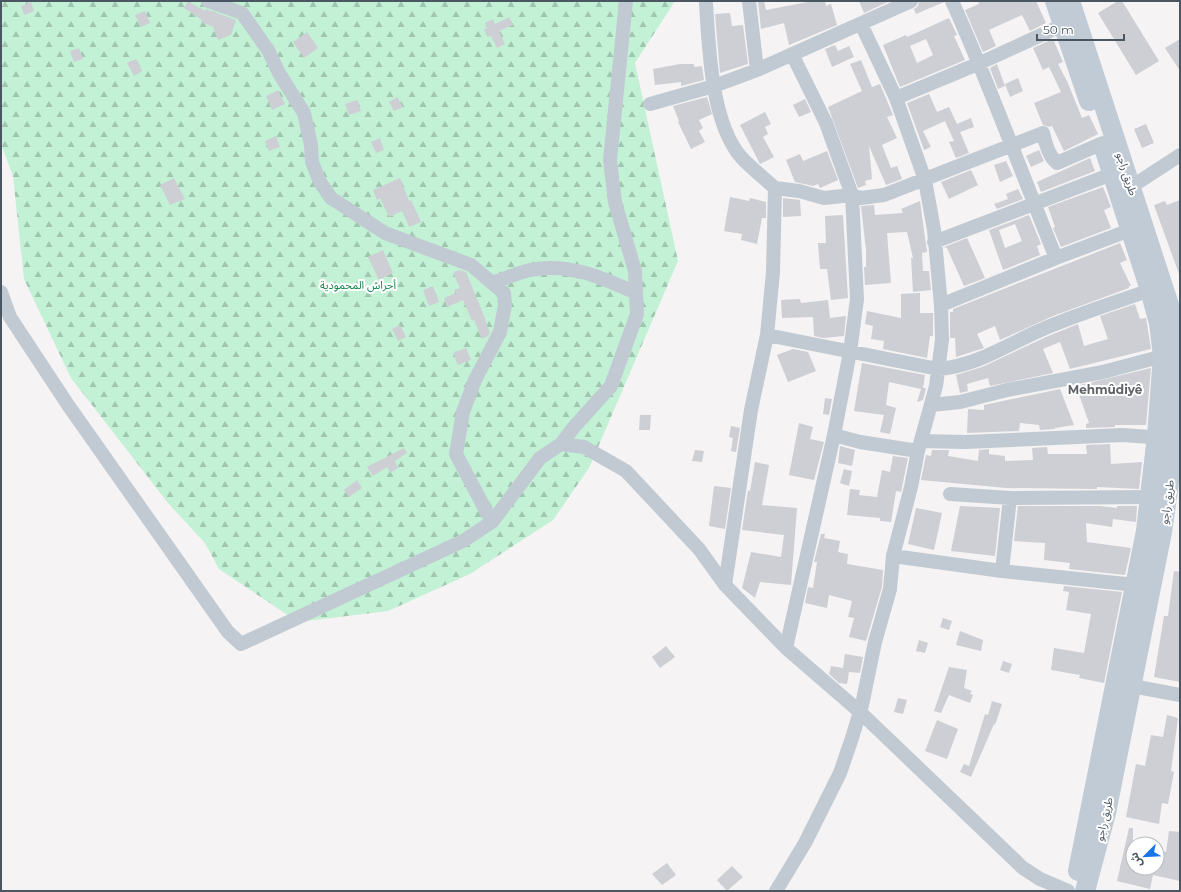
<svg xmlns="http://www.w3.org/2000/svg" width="1181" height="892" viewBox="0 0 1181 892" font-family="Montserrat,'Noto Sans Arabic',sans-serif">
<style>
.forest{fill:url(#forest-firs)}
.building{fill:#cdcfd5;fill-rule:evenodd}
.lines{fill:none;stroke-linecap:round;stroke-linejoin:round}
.minor{stroke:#c1cad2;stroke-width:14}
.secondary{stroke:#c1cbd6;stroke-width:20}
.labels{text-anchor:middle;stroke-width:4;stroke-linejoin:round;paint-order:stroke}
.street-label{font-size:11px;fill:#4a5661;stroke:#fff}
.park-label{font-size:11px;fill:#17864f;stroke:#fff}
.neighbourhood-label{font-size:12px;font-weight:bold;fill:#5f6368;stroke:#fff}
</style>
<defs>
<pattern id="forest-firs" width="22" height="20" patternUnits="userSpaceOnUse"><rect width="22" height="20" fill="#c3f1d5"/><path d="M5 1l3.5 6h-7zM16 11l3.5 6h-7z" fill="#a0c6b0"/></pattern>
</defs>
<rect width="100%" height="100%" fill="#f5f3f3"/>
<!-- forest -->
<path class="forest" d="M1 1H675L635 63 678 261 589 468 553 520 470 574 388 611 298 622 219 569 205 543 168 503 71 378 24 279 13 176 1 144Z"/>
<!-- building -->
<path class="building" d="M188 1 205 11 206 9 236 20 231 35 218 40 213 27 201 22 202 20 184 8Z
M758 1H764L766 10 813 1H825L826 6 831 4 837 25 789 45 784 23 761 29Z
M859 1H890L864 13Z
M919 1H944V2L916 14 914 9 918 6Z
M978 1H1036L1046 23 1030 31 1022 15 989 30 996 46 983 52 965 10 979 4Z
M1118 1H1122L1159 61 1136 75 1098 13Z
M31 2 34 11 24 15 21 6Z
M145 11 150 23 141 27 135 15Z
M730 13 732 26 743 25 748 64 720 73 715 14Z
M509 17 513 25 499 31 505 44 497 48 491 36 487 37 484 29 487 28 485 23 493 19 495 24Z
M949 18 957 35 954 36 965 60 900 87 883 45 906 35 907 37ZM926 39 933 55 917 63 910 46Z
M307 32 318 48 304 58 293 42Z
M1053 39 1063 62 1058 64 1067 81 1082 118 1089 115 1098 134 1064 151 1052 126 1049 127 1043 125 1034 103 1061 92 1049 67 1043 70 1033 48Z
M1180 39V71L1165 48Z
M835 45 838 51 849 46 854 57 832 67 825 49Z
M79 48 83 59 74 62 70 51Z
M136 59 142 71 134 76 127 63Z
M861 60 872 87 880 84 893 115 887 117 897 138 882 145 891 168 897 166 902 179 886 185 869 146 872 179 865 181 866 185 858 188 828 107 862 91 850 64Z
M680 64H694V67L702 66 704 80 681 86V82L655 85 653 69Z
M997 64 1005 86 998 89 990 68Z
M1018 78 1023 91 1010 97 1005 84Z
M278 90 285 104 272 110 266 96Z
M929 94 937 112 949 107 957 124 971 118 974 127 960 132 969 153 956 158 949 142 954 141 945 121 923 131 931 147 924 150 907 103Z
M397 97 403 107 394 111 389 102Z
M707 97 712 114 699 120 703 128 699 131 705 142 691 149 678 122 679 121 673 106Z
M805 99 811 112 799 117 793 105Z
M357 100 361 111 349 115 345 104Z
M765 112 771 124 765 127 768 134 763 137 774 157 760 164 740 125Z
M1146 124 1154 143 1142 148 1134 129Z
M276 136 280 147 269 151 265 141Z
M380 138 384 150 376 153 371 142Z
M1039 150 1044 161 1031 167 1026 156Z
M827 151 838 180 820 188 818 184 813 186 795 182 786 160 800 154 803 161Z
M1090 158 1095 171 1041 192 1037 182Z
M1006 161 1013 176 1000 182 994 165Z
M971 170 978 185 949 199 941 182Z
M174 178 185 199 170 205 160 185Z
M400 178 409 201 411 200 421 222 409 227 402 211 389 217 380 198 377 200 373 190Z
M1103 187 1111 207 1104 210 1111 228 1061 247 1053 228 1055 227 1048 207Z
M1018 189 1023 199 997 209 994 204 1008 199 1006 194Z
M730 197 749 201 750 198 766 202V218H762L757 244 741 240 742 234 724 231Z
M783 198 800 200 801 216 783 217Z
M1180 200V274H1179L1154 205 1165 201 1167 205Z
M920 201 927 252 922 253 923 271H929L931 290 913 292 911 258H913L907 232 887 233 891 283 865 285 864 267H866V250L861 206 874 205 875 215 903 213 901 209Z
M843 215 848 298 831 300 827 269H820L818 243H826L825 216Z
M1029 215 1041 244 1037 246 1040 255 1003 270 989 230ZM1015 224 1022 241 1005 248 999 230Z
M967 238 985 278 964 286 947 248 944 247Z
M1120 243 1127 260 1120 263 1131 286H1129V288L1053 316 1000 340 995 326 977 334 984 348 956 357 955 338H950V312H953V309Z
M383 250 393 273 379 280 368 257Z
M459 270 466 272 484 316 490 333 488 336 482 339 474 320 472 321 463 300 447 307 444 298 456 293 454 290 460 288 453 273Z
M433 286 439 302 429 306 423 290Z
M920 293V313H933V336H930L927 358 883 349 884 341 871 339 873 326 865 324 867 311 901 318V294Z
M800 299 801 303 828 300 830 318 846 316 844 336 823 338 814 336 813 317 782 318 781 300Z
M1135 304 1140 319 1146 318 1151 349 1070 369 1060 342 1043 349 1053 373 990 386 988 378 967 384 968 391 960 393 956 375 982 367 1046 337 1078 324 1084 346 1108 339 1100 316Z
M400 325 406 337 398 341 392 329Z
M466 348 471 360 458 365 453 353Z
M793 349 808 352 816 371 788 382 777 355Z
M862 363 925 375 923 388H926L923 400 917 402 921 389 889 382 886 405 896 408 890 434 880 432 884 415 854 411Z
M1151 368 1146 425H1115V427L1086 428V424L1089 423 1076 386Z
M1060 389 1074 425 1055 428V429L1040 430 1039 425 1020 423 1019 431 967 433 968 409 984 410V405Z
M825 398 832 399 829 415 823 414Z
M640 415H651L650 430H639Z
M799 423 813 427 810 439 824 442 814 480 789 475Z
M731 426 740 428 736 452 731 451 733 438 729 437Z
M1110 444 1111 464 1142 462 1139 489 1097 487V489L1006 488 921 480 926 455 931 456 932 450H949L948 456 978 461 979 450 989 449V454L1005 456V461L1033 460 1032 448 1047 447 1048 454H1087L1086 445Z
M840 446 855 450 852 466 838 463Z
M404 448 407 453 395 461 398 468 390 473 387 467 373 476 367 467Z
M695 450 704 451 702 462 692 461Z
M893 456 908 458 901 492 896 491 891 522 880 521V518L847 515 850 489 860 490 859 495 877 497 882 470 890 472Z
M755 462 769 465 762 505 797 508 791 585 760 582 755 598 742 588 751 552 781 557 784 535 742 530 748 490 750 491Z
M844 469 852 471 849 486 840 483Z
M357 480 362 488 349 497 344 490Z
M714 486 731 488 725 529 709 526Z
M960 506 1000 508 995 556 951 551Z
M1018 506H1100L1117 508V506H1137L1136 522 1113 519 1112 527 1086 523 1087 542 1131 548 1125 575 1069 569 1070 563 1044 560 1045 543 1014 541Z
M916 508 942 513 934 550 908 544Z
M821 534H825L824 538 840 541 838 552 848 554 847 564 883 570 882 587 866 641 849 637 854 618 848 617 852 601 829 595 827 608 805 603 808 587 813 588 817 562H814Z
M1174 571 1180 572V682L1154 677 1164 616H1168Z
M1064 586 1122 592 1104 683 1079 678 1080 675 1051 670 1054 648 1084 653 1091 614 1066 610 1069 592 1063 591Z
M943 618 952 621 949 630 940 627Z
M960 631 983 640 981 651 956 645Z
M919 640 928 643 925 653 916 651Z
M666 646 675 657 660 668 652 657Z
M845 654 863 657 860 673 849 672 847 684 839 683 829 674 831 666 843 668Z
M1003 661 1012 664 1009 673 1000 670Z
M949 667 967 670 964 688 972 691 970 694 973 695 970 703 949 695 941 713 934 711Z
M898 698 907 700 903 714 894 712Z
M992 701 1002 704 995 725 994 724 971 777 960 772 964 764 969 766 985 714 988 715Z
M1167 715 1178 718 1171 771 1174 772 1168 804 1162 803 1159 824 1126 817 1136 764 1145 766 1151 735 1163 737Z
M937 720 958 729 947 759 925 751Z
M1129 828H1133V868H1157V850L1166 852 1169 831 1180 832V881L1153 875 1150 889 1117 881Z
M667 863 676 875 662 885 652 874Z
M732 866 743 877 727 891 717 880Z"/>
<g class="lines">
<!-- minor -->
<path class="minor" d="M208 1 242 13 268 50 279 73 304 113 311 145 312 162 320 182 331 198 385 233 471 265 504 293 505 305 500 332 475 380 463 412 456 454 492 522
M749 1 757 70
M952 1C990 85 1021 172 1056 258
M706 4C709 48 711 122 741 157 751 168 764 178 775 188L773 272 767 335 751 410 725 585
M896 98 980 63 1063 25
M650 104 714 86 757 70 911 1
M775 188 799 191 824 198 852 195 861 198 884 195 1043 133C1046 144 1048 155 1057 163L1103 143
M1123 189 1131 187 1180 155
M934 242 1112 174
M492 283C504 279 517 273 530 270 568 262 603 278 636 293
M1 292 10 317 68 405 228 632 241 644 463 541 492 522 540 458 561 444 584 447 626 471 699 549 725 585 786 648 860 712 1023 868 1040 879 1068 891
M941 305 1056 258 1130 230
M767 335 938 369C977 366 1008 344 1043 329 1078 314 1114 303 1150 290
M931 405 960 402 1007 390 1103 372 1163 356
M834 435 860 442 918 451
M921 441 965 442 1122 435 1165 438
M561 444 574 427 611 386 637 314 635 271 615 202 610 160 626 1
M950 494 1010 498 1150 497
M893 556 1002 571 1136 585
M1002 571 1010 498
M786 648 834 435 850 352 857 299 852 195 826 123 792 54
M1124 687 1132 686 1180 695
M776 891 805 843 840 773 852 738 862 705 875 642 890 589 893 556 911 487 918 451 936 386 942 340 941 305 934 230 925 180 896 98 861 24"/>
<!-- secondary -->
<path class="secondary" d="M1055 1 1089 101
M1070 1 1171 311 1177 335 1179 367 1175 440 1162 532 1106 813 1085 891
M1078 871 1146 531 1157 436 1163 356 1159 323 1150 290 1105 151"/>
</g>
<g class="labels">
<!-- street labels -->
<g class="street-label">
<text transform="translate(1127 174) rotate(72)" y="4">طريق راجو</text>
<text transform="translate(1167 502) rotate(-82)" y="4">طريق راجو</text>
<text transform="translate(1104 819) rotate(-77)" y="4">طريق راجو</text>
</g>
<!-- park labels -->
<g class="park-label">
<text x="358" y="289">أحراش المحمودية</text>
</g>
<!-- neighbourhood labels -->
<g class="neighbourhood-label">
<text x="1105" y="394">Mehmûdiyê</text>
</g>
</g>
<!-- border -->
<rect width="1181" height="892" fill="none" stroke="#4a5661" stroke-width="4"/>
<!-- north arrow -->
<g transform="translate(1145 856) rotate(246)"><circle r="19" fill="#ffffff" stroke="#b7bbc0"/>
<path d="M0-3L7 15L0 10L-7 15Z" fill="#1a73e8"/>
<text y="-6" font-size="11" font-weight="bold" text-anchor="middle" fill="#4a5661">ش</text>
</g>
<!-- scale -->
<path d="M1037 34v6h87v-6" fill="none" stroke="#4a5661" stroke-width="2"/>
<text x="1043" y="34" font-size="12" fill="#4a5661" stroke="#ffffff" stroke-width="3" paint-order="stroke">50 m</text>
</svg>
